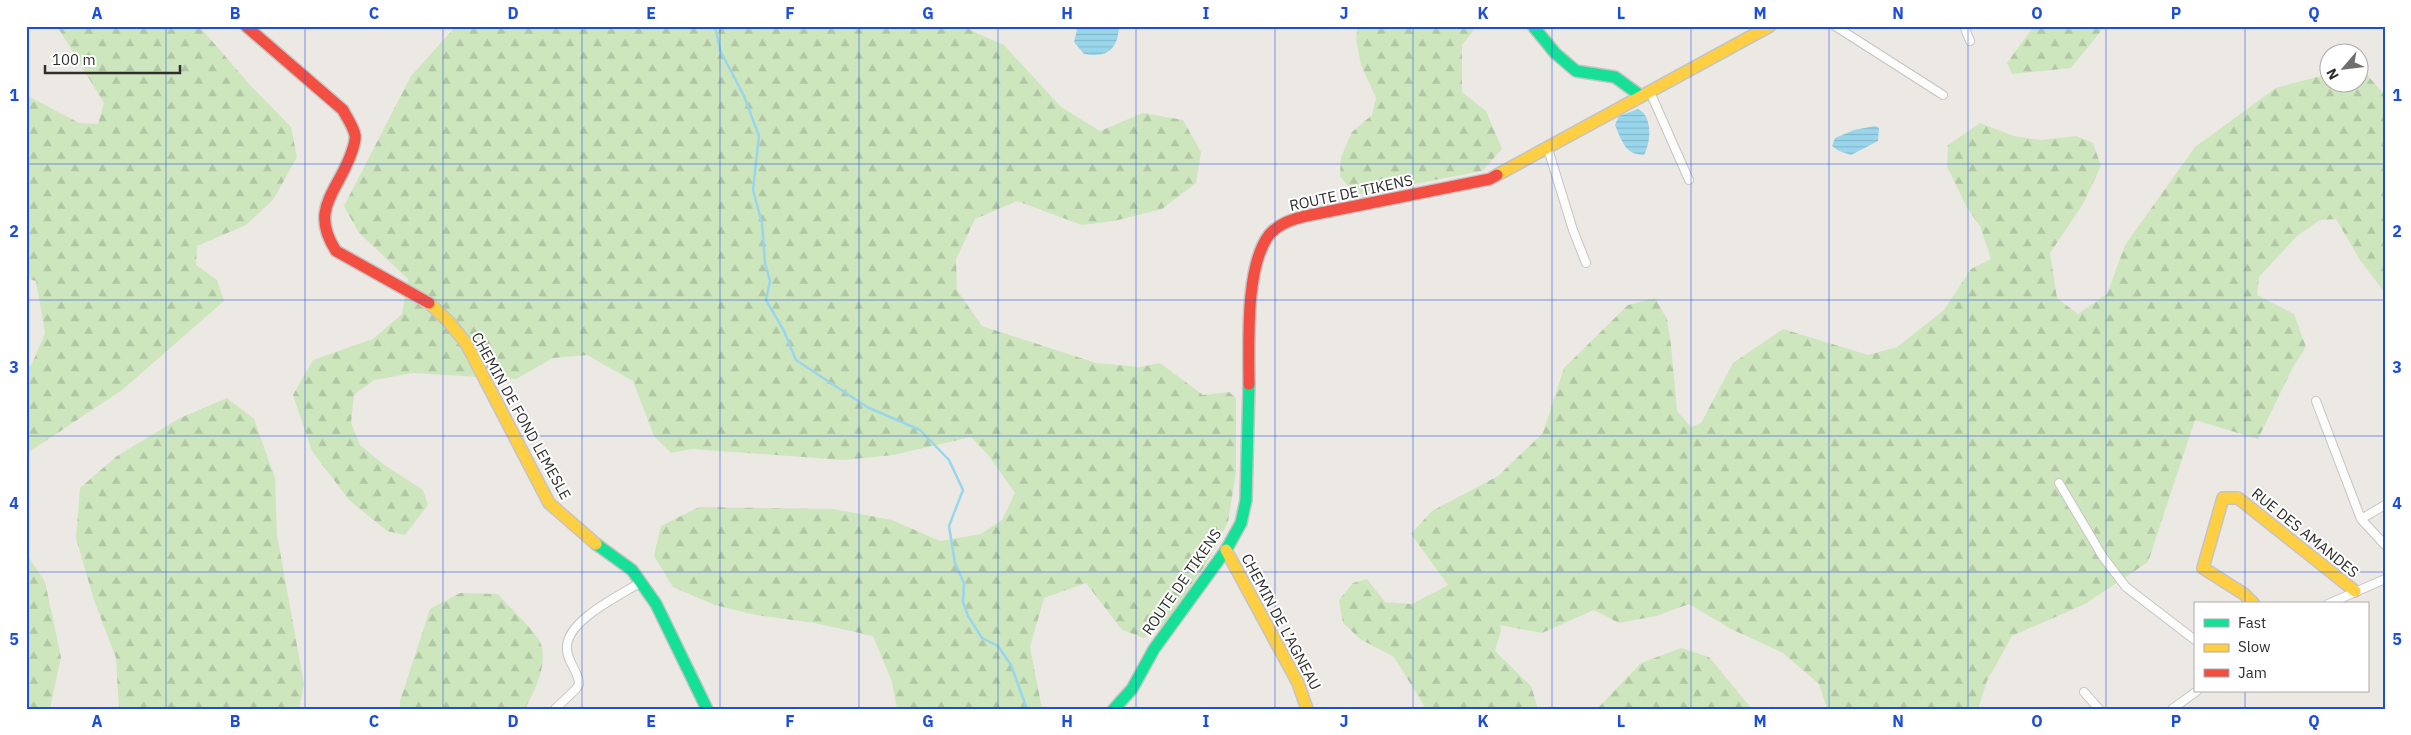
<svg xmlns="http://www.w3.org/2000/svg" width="2411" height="735" viewBox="0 0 2411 735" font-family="'IBM Plex Sans',sans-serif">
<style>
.forest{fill:url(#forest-firs)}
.water{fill:url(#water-rules)}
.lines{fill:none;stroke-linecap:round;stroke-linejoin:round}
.stream{stroke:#99d6ec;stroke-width:2.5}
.street-casing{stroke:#c5c4c5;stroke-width:10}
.fast-casing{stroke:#c5c4c5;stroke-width:14}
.slow-casing{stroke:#c5c4c5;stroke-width:14}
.jam-casing{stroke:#c5c4c5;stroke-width:14}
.street{stroke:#fcfcfb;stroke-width:8}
.fast{stroke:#16e098;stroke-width:11}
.slow{stroke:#ffcf43;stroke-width:11}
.jam{stroke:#f24e42;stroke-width:11}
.grid{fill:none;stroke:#1d4ed8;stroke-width:1;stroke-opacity:0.55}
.labels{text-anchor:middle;stroke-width:4;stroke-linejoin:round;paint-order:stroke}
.street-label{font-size:15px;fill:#2e2e2e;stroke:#fff}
.neatline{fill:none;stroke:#1d4ed8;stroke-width:2}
.grid-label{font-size:16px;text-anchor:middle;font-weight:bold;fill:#1d4ed8}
</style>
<defs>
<pattern id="forest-firs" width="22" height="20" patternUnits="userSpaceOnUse" patternTransform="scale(1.25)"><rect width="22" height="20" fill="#cee6be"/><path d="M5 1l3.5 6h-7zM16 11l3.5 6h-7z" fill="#b1c6a4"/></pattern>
<pattern id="water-rules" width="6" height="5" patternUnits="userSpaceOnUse" patternTransform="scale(1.25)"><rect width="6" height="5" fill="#99d6ec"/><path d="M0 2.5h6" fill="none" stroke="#84b8cb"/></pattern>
</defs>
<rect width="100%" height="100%" fill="#ece8e4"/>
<!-- forest -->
<path class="forest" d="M57 26H199L250 85 291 127 297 157 273 200 246 225 197 246 196 265 217 280 224 301 122 390 26 454V368L32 364 45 333 36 281 26 278V95L79 123 98 124 104 103Z
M456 26H969L970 30 1004 45 1061 107 1100 131 1143 113 1183 120 1201 152 1196 183 1162 209 1114 221 1082 225 1017 201 975 219 956 259 957 290 982 326 1096 363 1140 367 1160 363 1203 395 1229 392 1236 398V472L1228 522 1208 561 1163 626 1144 638 1122 630 1086 583 1044 598 1030 647 1042 709H897L892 682 873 636 815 623 756 615 715 605 673 587 654 556 661 526 699 507 834 509 892 520 940 541 981 534 1002 520 1015 493 989 456 971 437 893 455 844 460 692 449 671 453 654 436 633 381 587 355 553 358 516 379 413 373 374 380 354 395 351 423 360 445 383 464 423 490 428 505 405 535 387 531 349 500 312 451 293 395 313 360 373 339 402 314 408 279 359 233 344 206 411 76Z
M1358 26H1477L1462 45V92L1486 111 1502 149 1482 171 1355 195 1340 176 1341 157 1352 132 1372 115 1376 98 1361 65 1356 38Z
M2034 26H2105L2071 68 2012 74 2007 63Z
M2359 71 2367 75 2385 95V293L2360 260 2336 219 2320 220 2297 236 2259 277 2257 295 2294 314 2306 347 2293 367 2258 439 2195 420 2148 562 2085 604 2012 636 1987 681 1978 709H1827L1819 684 1783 653 1731 629 1689 604 1656 616 1619 623 1594 610 1542 633 1500 625 1501 631 1495 651 1531 686 1538 709H1426L1394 657 1360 639 1343 623 1339 600 1353 583 1367 579 1385 602 1412 604 1448 585 1411 534 1432 511 1498 476 1543 433 1564 368 1628 305 1655 298 1667 319 1671 345 1677 411 1691 427 1701 423 1733 363 1783 329 1868 355 1897 347 1944 310 1971 269 1991 259 1980 226 1966 206 1947 166 1948 145 1980 123 2014 136 2041 140 2076 136 2093 143 2101 166 2083 204 2050 253 2057 298 2078 314 2107 294 2125 245 2195 147 2276 88 2328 74V82H2358Z
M227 398 254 419 275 478 277 535 304 684 299 709H119L116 658 94 600 76 538 80 488 117 456 180 418Z
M26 553 45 582 61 657 50 709H26Z
M460 593 498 594C507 605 535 631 540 642 549 663 535 690 525 709H400V701L430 609Z
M1681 648 1709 657 1752 709H1597L1641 663Z"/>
<!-- water -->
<path class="water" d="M1078 26H1119C1118 49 1108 58 1084 54L1074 42Z
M1638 109C1653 116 1651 142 1644 155 1625 155 1622 141 1615 125L1619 116Z
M1875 126 1879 128 1878 141 1851 155 1839 151 1832 146 1835 138 1854 130Z"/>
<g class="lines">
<!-- stream -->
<path class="stream" d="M715 26 720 50 744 96 759 136 753 190 762 223 765 263 770 281 766 300 784 331 796 360 867 407 920 430 949 460 963 490 949 526 955 563 964 583 963 602 968 616 982 638 998 646 1011 665 1027 709"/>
<!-- street casing -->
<g class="street-casing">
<path id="street" d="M1835 26 1943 95
M1964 26 1970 41
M1650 92 1689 180
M1548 149 1573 230 1586 263
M2316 401 2361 519 2385 545
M2059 483 2103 557 2126 587 2195 640
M2361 519 2385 505
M2328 604 2385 579
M2084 692 2099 709
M555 709 576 689 579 684C579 671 566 661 567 647 567 620 621 595 641 582
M2172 709 2197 691"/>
</g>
<!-- fast casing -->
<g class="fast-casing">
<path id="fast" d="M1533 26 1555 53 1576 71 1615 77 1641 96
M596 544 632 570 656 604 707 709
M1114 709 1132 689 1154 649 1226 550 1241 523 1246 500 1249 384"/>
</g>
<!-- slow casing -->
<g class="slow-casing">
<path id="slow" d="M1497 175 1770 26
M429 303 449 322 466 343 549 503 596 544
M1226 550 1298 683 1307 709
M2254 604 2244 594 2203 568 2223 498H2238L2355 591"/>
</g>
<!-- jam casing -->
<g class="jam-casing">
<path id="jam" d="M246 26 343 110C347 118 353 126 355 135 356 141 353 148 351 154 337 193 309 209 336 251L429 303
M1249 384C1249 345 1245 266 1269 235 1278 224 1292 219 1306 216L1490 179 1497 175"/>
</g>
<!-- street -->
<use href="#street" class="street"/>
<!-- fast -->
<use href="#fast" class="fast"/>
<!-- slow -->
<use href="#slow" class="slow"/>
<!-- jam -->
<use href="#jam" class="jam"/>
</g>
<!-- grid -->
<path class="grid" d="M166 26V709M305 26V709M443 26V709M582 26V709M720 26V709M859 26V709M998 26V709M1136 26V709M1275 26V709M1413 26V709M1552 26V709M1691 26V709M1829 26V709M1968 26V709M2106 26V709M2245 26V604M26 164H2385M26 300H2385M26 436H2385M26 572H2385M2245 691V709"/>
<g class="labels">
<!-- street labels -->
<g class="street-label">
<text transform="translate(1351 193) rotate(-12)" y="5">ROUTE DE TIKENS</text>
<text transform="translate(521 416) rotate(61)" y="5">CHEMIN DE FOND LEMESLE</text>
<text transform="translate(2305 533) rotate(39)" y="5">RUE DES AMANDES</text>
<text transform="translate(1182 582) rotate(-55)" y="5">ROUTE DE TIKENS</text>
<text transform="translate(1281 622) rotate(62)" y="5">CHEMIN DE L’AGNEAU</text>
</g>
</g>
<!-- border -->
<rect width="2411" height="735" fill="none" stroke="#ffffff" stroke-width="55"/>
<!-- legend -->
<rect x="2194" y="602" width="175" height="90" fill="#ffffff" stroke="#ababab"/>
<rect x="2204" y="619" width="25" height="8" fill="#16e098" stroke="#ababab"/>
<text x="2238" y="628" font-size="15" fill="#2e2e2e">Fast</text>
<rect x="2204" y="644" width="25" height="8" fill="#ffcf43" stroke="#ababab"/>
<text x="2238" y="652" font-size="15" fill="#2e2e2e">Slow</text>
<rect x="2204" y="669" width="25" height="8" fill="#f24e42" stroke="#ababab"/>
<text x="2238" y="678" font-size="15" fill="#2e2e2e">Jam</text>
<!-- north arrow -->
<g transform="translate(2344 68) rotate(242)"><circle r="24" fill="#ffffff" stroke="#ababab"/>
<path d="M0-4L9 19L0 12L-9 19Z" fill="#706f6e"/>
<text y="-8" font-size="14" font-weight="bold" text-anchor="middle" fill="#2e2e2e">N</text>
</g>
<!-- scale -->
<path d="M45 65v8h135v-8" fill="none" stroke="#2e2e2e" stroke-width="2.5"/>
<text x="52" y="65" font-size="15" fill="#2e2e2e" stroke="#ffffff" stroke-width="4" paint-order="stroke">100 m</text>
<rect x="28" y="28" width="2356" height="680" class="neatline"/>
<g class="grid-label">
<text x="97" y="19">A</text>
<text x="235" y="19">B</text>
<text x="374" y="19">C</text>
<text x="513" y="19">D</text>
<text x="651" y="19">E</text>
<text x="790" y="19">F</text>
<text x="928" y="19">G</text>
<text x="1067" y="19">H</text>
<text x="1206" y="19">I</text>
<text x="1344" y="19">J</text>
<text x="1483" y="19">K</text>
<text x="1621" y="19">L</text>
<text x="1760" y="19">M</text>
<text x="1898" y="19">N</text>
<text x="2037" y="19">O</text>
<text x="2176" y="19">P</text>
<text x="2314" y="19">Q</text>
<text x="14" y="101">1</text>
<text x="2397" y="101">1</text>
<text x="14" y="237">2</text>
<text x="2397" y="237">2</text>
<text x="14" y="373">3</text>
<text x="2397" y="373">3</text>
<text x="14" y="509">4</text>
<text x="2397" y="509">4</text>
<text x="14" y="645">5</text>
<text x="2397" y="645">5</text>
<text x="97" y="727">A</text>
<text x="235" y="727">B</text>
<text x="374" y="727">C</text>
<text x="513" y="727">D</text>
<text x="651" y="727">E</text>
<text x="790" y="727">F</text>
<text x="928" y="727">G</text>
<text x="1067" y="727">H</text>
<text x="1206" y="727">I</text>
<text x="1344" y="727">J</text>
<text x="1483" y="727">K</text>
<text x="1621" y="727">L</text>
<text x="1760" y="727">M</text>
<text x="1898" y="727">N</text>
<text x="2037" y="727">O</text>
<text x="2176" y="727">P</text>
<text x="2314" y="727">Q</text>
</g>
</svg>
